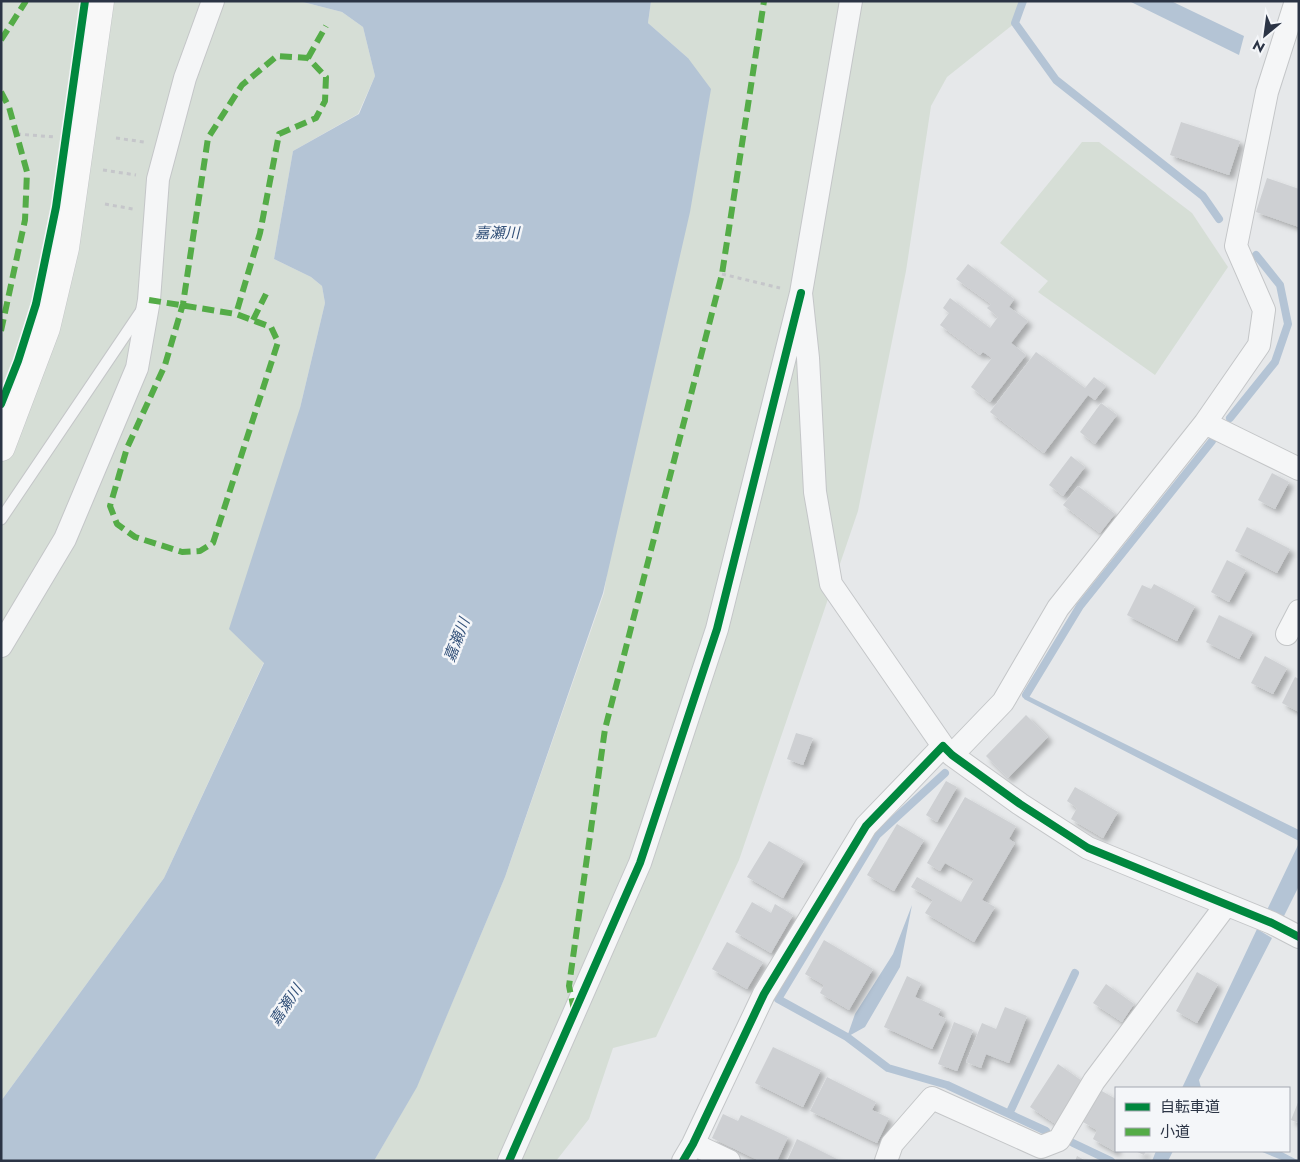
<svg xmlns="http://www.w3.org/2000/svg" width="1300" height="1162" viewBox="0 0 1300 1162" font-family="Jost,'Noto Sans JP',sans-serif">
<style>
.green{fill:#d6ded6}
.water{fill:#b4c4d5}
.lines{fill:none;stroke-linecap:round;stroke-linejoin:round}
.stream{stroke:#b4c4d5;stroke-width:8}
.building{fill:#ced0d3;filter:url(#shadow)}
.lane-casing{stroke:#c4c6c8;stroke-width:13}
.street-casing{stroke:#c4c6c8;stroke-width:24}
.secondary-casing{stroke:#c4c6c8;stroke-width:29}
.path{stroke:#c5c6ca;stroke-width:3;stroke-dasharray:4 4;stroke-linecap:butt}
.lane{stroke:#f5f6f7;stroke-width:11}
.street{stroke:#f5f6f7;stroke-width:22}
.secondary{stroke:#f8f8f8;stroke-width:28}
.quiet{stroke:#54ac47;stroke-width:6;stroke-dasharray:12 6;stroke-linecap:butt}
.cycleway-casing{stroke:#f4f6f9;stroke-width:11}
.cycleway{stroke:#00873e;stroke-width:8}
.labels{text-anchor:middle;stroke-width:5;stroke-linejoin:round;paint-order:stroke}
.water-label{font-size:15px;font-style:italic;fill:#34527a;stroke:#f4f6f9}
</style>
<defs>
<filter id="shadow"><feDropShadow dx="4.5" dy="4.5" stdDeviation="2.5" flood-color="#0004"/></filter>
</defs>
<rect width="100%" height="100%" fill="#e6e8ea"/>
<!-- green -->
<path class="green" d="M1 1H299L342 12 363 27 375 76 358 114 293 151 274 259 311 277 322 286 325 303 300 408 264 662 164 878 1 1101Z
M651 1H1023L1015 23 947 77 931 106 906 271 858 511 739 860 656 1037 613 1048 589 1119 556 1161H374L417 1086 505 877 604 593 688 58 648 23Z
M1082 142H1099L1192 213 1228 267 1155 375 1038 292 1048 281 1000 243Z"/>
<!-- water -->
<path class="water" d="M299 1H651L648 23 688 58 711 89 690 212 603 593 505 877 417 1087 374 1161H1V1101L164 878 264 663 229 629 300 408 325 303 322 286 311 277 274 259 293 151 359 114 375 76 363 27 342 12Z
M1129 1H1171L1244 36 1239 55Z
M1026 695 1299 830V841L1024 699Z
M1299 843V886L1283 918 1267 910Z
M912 905 900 967 865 1027 847 1037 855 1014 893 954Z
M1257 929 1272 938 1199 1080 1201 1088H1182Z
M1156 1151H1173L1168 1161H1152Z
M1260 1151H1280L1299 1161H1284Z"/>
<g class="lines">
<!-- stream -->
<path class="stream" d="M1023 1 1015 23 1056 80 1203 196 1219 219
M1230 418 1275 362 1288 324 1280 285 1256 255
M1026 695 1080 606 1212 441
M945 773 877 835 778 999 847 1037 888 1068 947 1085 1046 1131
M1009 1114 1075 973
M1073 1143 1111 1161"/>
</g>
<!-- building -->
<path class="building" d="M1181 122 1240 141 1229 175 1170 155Z
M1267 178 1299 189V227L1256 212Z
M968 264 1014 299 1009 307 1028 321 1011 343 1026 355 990 402 971 387 992 358 983 352 980 355 940 325 949 313 943 308 950 298 990 328 998 317 987 308 991 304 956 279Z
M1036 352 1085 388 1094 377 1106 386 1095 400 1088 395 1044 453 990 412Z
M1101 403 1117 415 1095 444 1080 432Z
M1071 456 1085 467 1063 496 1049 485Z
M1272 473 1289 482 1275 509 1258 500Z
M1078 486 1115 514 1100 533 1063 505Z
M1247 527 1290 549 1277 573 1235 551Z
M1227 560 1246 570 1229 602 1211 592Z
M1154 584 1195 606 1177 641 1127 615 1142 585 1151 589Z
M1219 615 1253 632 1239 659 1206 642Z
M1265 656 1287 668 1273 694 1251 683Z
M1295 677 1299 679V712L1282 703Z
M1026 715 1048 737 1008 778 986 756Z
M796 733 813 738 803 765 787 759Z
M946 781 957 787 937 822 926 815Z
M1075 787 1118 812 1103 838 1071 819 1077 808 1067 801Z
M965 797 1016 826 1009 839 1015 843 982 900 995 907 974 942 925 913 933 900 911 887 917 877 961 902 974 879 945 863 940 871 927 863Z
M897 824 924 840 894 891 867 875Z
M769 841 804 861 783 898 747 877Z
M752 902 771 913 775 904 793 915 771 953 735 932Z
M824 940 873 969 849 1010 820 993 824 985 805 974Z
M727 942 763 962 747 989 712 969Z
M1197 972 1218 984 1197 1023 1176 1011Z
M907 976 921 983 915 997 941 1009 938 1015 946 1019 932 1049 884 1027Z
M1106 984 1134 1004 1122 1022 1093 1003Z
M1005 1007 1027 1016 1009 1063 986 1054 981 1068 966 1062 982 1023 996 1029Z
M954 1022 973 1030 957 1071 938 1064Z
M773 1047 821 1070 803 1107 755 1083Z
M1058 1064 1085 1083 1057 1125 1030 1107Z
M827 1077 876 1102 872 1110 889 1118 877 1143 810 1111Z
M1100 1090 1116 1099V1152L1093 1139 1097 1130 1083 1122Z
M1299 1100V1123L1291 1120Z
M723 1114 738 1121 741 1115 788 1137 777 1161H760L712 1138Z
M797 1139 841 1161H787Z
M1135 1151H1146L1144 1155Z
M1077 1156 1086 1161H1075Z"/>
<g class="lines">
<!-- lane casing -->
<g class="lane-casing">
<path id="lane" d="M1 519 142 310"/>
</g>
<!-- street casing -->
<g class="street-casing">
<path id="street" d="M851 1 801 293 808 358 815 492 831 584 943 746
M1205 423 1299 469
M1287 634 1299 611
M1 646 65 539 137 368 149 300 158 179 185 78 213 1
M952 755 1003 702 1058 608 1205 423 1259 345 1264 310 1236 246 1267 92 1296 1
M693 1144 729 1161
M509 1161 640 863 717 629 801 293
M683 1161 693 1144 764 994 866 826 943 746 952 755 1020 804 1088 848 1272 923 1299 937
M886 1161 892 1144 932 1098 1041 1147 1059 1140 1094 1081 1226 905"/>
</g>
<!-- secondary casing -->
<g class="secondary-casing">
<path id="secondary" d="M1 447 46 328 65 248 100 1"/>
</g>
<!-- path -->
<path class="path" d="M17 134 55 137
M116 138 144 142
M103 170 136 175
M105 204 133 209
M722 274 780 288"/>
<!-- lane -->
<use href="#lane" class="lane"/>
<!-- street -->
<use href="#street" class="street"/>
<!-- secondary -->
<use href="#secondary" class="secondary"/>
<!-- quiet -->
<path class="quiet" d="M1 40 26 1
M308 58 326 26
M1 92 9 107 27 172 25 220 1 331
M149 300 236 314 271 327 278 342 213 543 200 551 182 552 135 537 117 524 110 506 127 448 165 365 183 304 208 138 242 85 277 56 308 58 326 77 325 101 316 118 279 134 260 233 236 314
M253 320 266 294
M574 1010 569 986 605 729 722 274 764 1"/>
<!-- cycleway casing -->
<g class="cycleway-casing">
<path id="cycleway" d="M1 404 18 361 36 304 56 207 85 1
M509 1161 640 863 717 629 801 293
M683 1161 693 1144 764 994 866 826 943 746 952 755 1020 804 1088 848 1272 923 1299 937"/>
</g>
<!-- cycleway -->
<use href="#cycleway" class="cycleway"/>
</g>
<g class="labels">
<!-- water labels -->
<g class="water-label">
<text x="497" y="238">嘉瀬川</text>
<text transform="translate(457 640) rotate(-69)" y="5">嘉瀬川</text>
<text transform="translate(286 1005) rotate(-56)" y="5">嘉瀬川</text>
</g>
</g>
<!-- border -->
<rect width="1300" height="1162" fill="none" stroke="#2b3445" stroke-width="5"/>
<!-- legend -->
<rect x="1115" y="1087" width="175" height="65" fill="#f4f6f9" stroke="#a4a8b1"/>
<rect x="1125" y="1103" width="25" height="8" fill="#00873e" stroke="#a4a8b1"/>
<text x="1160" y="1112" font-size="15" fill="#2b3445">自転車道</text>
<rect x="1125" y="1128" width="25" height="8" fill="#54ac47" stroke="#a4a8b1"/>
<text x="1160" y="1137" font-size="15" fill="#2b3445">小道</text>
<!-- north arrow -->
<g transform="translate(1265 35) rotate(209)" stroke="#f4f6f9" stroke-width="4" paint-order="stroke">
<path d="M0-4L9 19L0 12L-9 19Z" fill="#2b3445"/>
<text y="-8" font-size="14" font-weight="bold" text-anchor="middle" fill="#2b3445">N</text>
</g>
</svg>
